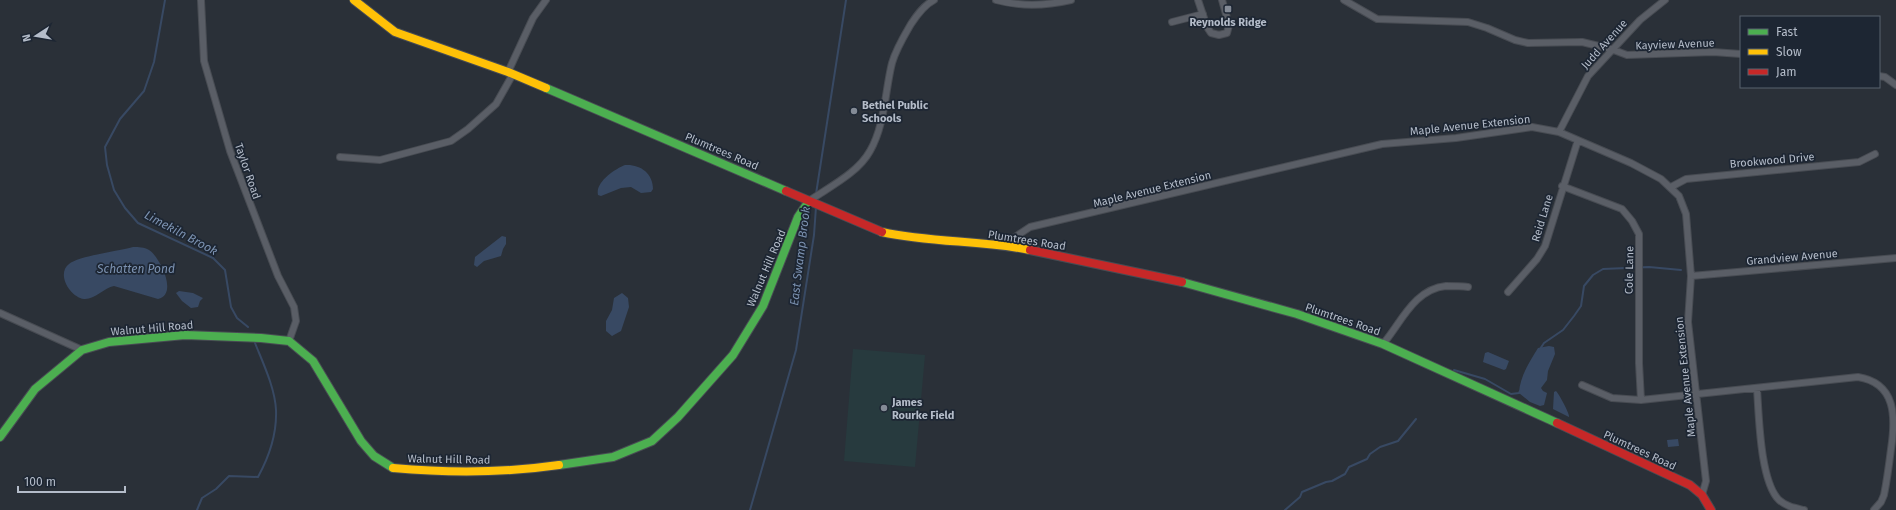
<svg xmlns="http://www.w3.org/2000/svg" width="1896" height="510" viewBox="0 0 1896 510" font-family="'Fira Sans',sans-serif">
<style>
.green{fill:#273a3e}
.water{fill:#384963}
.lines{fill:none;stroke-linecap:round;stroke-linejoin:round}
.stream{stroke:#384963;stroke-width:2}
.street-casing{stroke:#484c53;stroke-width:8}
.fast-casing{stroke:#484c53;stroke-width:10}
.slow-casing{stroke:#484c53;stroke-width:10}
.jam-casing{stroke:#484c53;stroke-width:10}
.street{stroke:#5a5e66;stroke-width:6}
.fast{stroke:#4caf50;stroke-width:8}
.slow{stroke:#ffc107;stroke-width:8}
.jam{stroke:#c62828;stroke-width:8}
.poi-dot{fill:#848b96;stroke:#1d2633;stroke-width:1.5}
.labels{text-anchor:middle;stroke-width:3.5;stroke-linejoin:round;paint-order:stroke}
.poi-label{font-size:11px;font-weight:bold;fill:#b4bcc9;stroke:#1d2633;text-anchor:start}
.street-label{font-size:11px;fill:#b4bcc9;stroke:#1d2633}
.water-label{font-size:12px;font-style:italic;fill:#7c92b1;stroke:#1d2633}
</style>
<rect width="100%" height="100%" fill="#2a3038"/>
<!-- green -->
<path class="green" d="M853 349 925 355 915 467 844 461Z"/>
<!-- water -->
<path class="water" d="M625 165C640 164 653 173 653 189L651 192 641 193 631 187 621 188 601 196 598 195C595 182 615 169 625 165Z
M502 236 506 237V244L503 249 501 256 484 261 477 267 474 265 475 257Z
M133 247C139 247 144 247 149 250 159 256 179 294 158 299L114 286C104 288 94 300 84 299 70 297 56 274 69 264 78 256 119 251 133 247Z
M179 291 193 293 203 298 200 301 198 307 191 308 182 301 176 293Z
M622 293 628 298 629 307 621 331 612 336 606 331V321L612 310 614 298Z
M1549 346 1554 347 1555 354 1548 371 1547 380 1541 388 1543 391 1547 393 1544 405 1540 406 1530 402 1519 393C1520 376 1529 363 1538 348Z
M1488 352 1509 361 1506 369 1504 370 1483 362 1485 353Z
M1556 391C1559 394 1570 414 1569 417L1553 409 1554 392Z
M1678 439 1679 446 1668 447 1667 440Z"/>
<g class="lines">
<!-- stream -->
<path class="stream" d="M165 0 154 62 144 91 120 119 105 147 107 165 114 190 125 208 138 223 213 258 225 270 231 307 237 318 248 327
M816 194 846 0
M1540 349 1544 343 1563 330 1574 316 1581 306 1584 286 1593 275 1603 269 1649 267 1681 270
M1454 370 1485 379 1511 394 1519 393 1520 391
M197 510 202 498 216 489 229 476 258 477C269 457 277 434 276 410 275 388 263 363 255 343
M750 510 796 350 814 235 816 207
M1285 510 1300 497 1302 492 1326 482 1332 481 1345 474 1349 467 1367 459 1370 454 1380 447 1398 441 1416 419"/>
<!-- street casing -->
<g class="street-casing">
<path id="street" d="M201 0 204 61 230 151 278 276 294 307 296 321 289 341
M996 0C1022 7 1045 6 1071 0
M1198 0 1207 27 1211 33 1219 35 1227 33 1229 25 1222 0
M1344 0 1377 19 1468 22 1487 28 1515 40 1528 43 1582 42 1611 49 1627 55 1713 52 1741 54
M1172 22 1203 14
M508 72 533 18 546 0
M1879 76 1885 77 1896 85
M1559 132 1588 76 1640 20 1665 0
M340 157 380 160 451 141 468 129 496 104 513 74
M1562 186 1622 209 1632 221 1639 234V363L1641 400
M1671 187 1686 179 1859 162 1875 154
M809 201C829 187 858 173 870 151 885 125 885 91 892 63 896 49 904 36 911 24 917 15 924 5 934 0
M1006 245 1015 237 1030 227 1382 144 1456 138 1532 127 1559 132 1631 163 1661 179 1679 196 1686 214 1691 276 1688 322 1706 481 1702 495
M1691 276 1896 258
M1508 292 1537 259 1545 246 1578 140
M0 313 82 350
M1383 344C1401 323 1414 289 1446 286 1454 286 1461 286 1468 287
M1582 385 1612 398 1641 400 1858 377C1896 383 1896 417 1891 449 1889 465 1887 480 1884 495L1881 502 1874 510
M1757 389C1759 416 1760 481 1779 500 1787 507 1795 508 1804 510"/>
</g>
<!-- fast casing -->
<g class="fast-casing">
<path id="fast" d="M546 88 786 191
M1182 282 1297 314 1383 344 1557 423
M0 437 35 389 82 350 109 342 185 335 261 338 289 341 313 361 361 441 374 456 393 468
M559 465 613 457 652 441 678 417 733 355 763 306 798 217 809 201"/>
</g>
<!-- slow casing -->
<g class="slow-casing">
<path id="slow" d="M354 0 395 32 508 72 546 88
M882 232C931 243 981 240 1030 250
M393 468C449 473 504 473 559 465"/>
</g>
<!-- jam casing -->
<g class="jam-casing">
<path id="jam" d="M786 191 882 232
M1030 250 1182 282
M1557 423 1690 485 1702 495 1711 510"/>
</g>
<!-- street -->
<use href="#street" class="street"/>
<!-- fast -->
<use href="#fast" class="fast"/>
<!-- slow -->
<use href="#slow" class="slow"/>
<!-- jam -->
<use href="#jam" class="jam"/>
</g>
<!-- markers -->
<g class="poi-dot">
<rect x="1224" y="5" width="8" height="8" rx="2"/>
<circle cx="854" cy="111" r="4"/>
<circle cx="884" cy="408" r="4"/>
</g>
<g class="labels">
<!-- poi labels -->
<g class="poi-label">
<text x="1228" y="26" text-anchor="middle">Reynolds Ridge</text>
<text x="862" y="109">Bethel Public<tspan x="862" dy="13">Schools</tspan></text>
<text x="892" y="406">James<tspan x="892" dy="13">Rourke Field</tspan></text>
</g>
<!-- street labels -->
<g class="street-label">
<text transform="translate(1604 44) rotate(-48)" y="4">Judd Avenue</text>
<text transform="translate(1675 44) rotate(-2)" y="4">Kayview Avenue</text>
<text transform="translate(1470 125) rotate(-6)" y="4">Maple Avenue Extension</text>
<text transform="translate(722 151) rotate(23)" y="4">Plumtrees Road</text>
<text transform="translate(1772 160) rotate(-5)" y="4">Brookwood Drive</text>
<text transform="translate(248 171) rotate(71)" y="4">Taylor Road</text>
<text transform="translate(1152 189) rotate(-14)" y="4">Maple Avenue Extension</text>
<text transform="translate(1542 218) rotate(-73)" y="4">Reid Lane</text>
<text transform="translate(1027 240) rotate(9)" y="4">Plumtrees Road</text>
<text transform="translate(1792 257) rotate(-5)" y="4">Grandview Avenue</text>
<text transform="translate(766 268) rotate(-67)" y="4">Walnut Hill Road</text>
<text transform="translate(1629 270) rotate(-89)" y="4">Cole Lane</text>
<text transform="translate(1343 319) rotate(19)" y="4">Plumtrees Road</text>
<text transform="translate(152 328) rotate(-5)" y="4">Walnut Hill Road</text>
<text transform="translate(1685 377) rotate(-96)" y="4">Maple Avenue Extension</text>
<text transform="translate(1640 450) rotate(25)" y="4">Plumtrees Road</text>
<text transform="translate(449 459) rotate(1)" y="4">Walnut Hill Road</text>
</g>
<!-- water labels -->
<g class="water-label">
<text transform="translate(181 233) rotate(28)" y="4">Limekiln Brook</text>
<text transform="translate(800 256) rotate(-83)" y="4">East Swamp Brook</text>
<text x="136" y="273">Schatten Pond</text>
</g>
</g>
<!-- legend -->
<rect x="1740" y="16" width="140" height="72" fill="#1d2633" stroke="#59626f"/>
<rect x="1748" y="29" width="20" height="6" fill="#4caf50" stroke="#59626f"/>
<text x="1776" y="36" font-size="12" fill="#b4bcc9">Fast</text>
<rect x="1748" y="49" width="20" height="6" fill="#ffc107" stroke="#59626f"/>
<text x="1776" y="56" font-size="12" fill="#b4bcc9">Slow</text>
<rect x="1748" y="69" width="20" height="6" fill="#c62828" stroke="#59626f"/>
<text x="1776" y="76" font-size="12" fill="#b4bcc9">Jam</text>
<!-- north arrow -->
<g transform="translate(36 36) rotate(258)" stroke="#1d2633" stroke-width="3" paint-order="stroke">
<path d="M0-3L7 15L0 10L-7 15Z" fill="#b4bcc9"/>
<text y="-6" font-size="11" font-weight="bold" text-anchor="middle" fill="#b4bcc9">N</text>
</g>
<!-- scale -->
<path d="M18 486v6h107v-6" fill="none" stroke="#b4bcc9" stroke-width="2"/>
<text x="24" y="486" font-size="12" fill="#b4bcc9" stroke="#1d2633" stroke-width="3" paint-order="stroke">100 m</text>
</svg>
